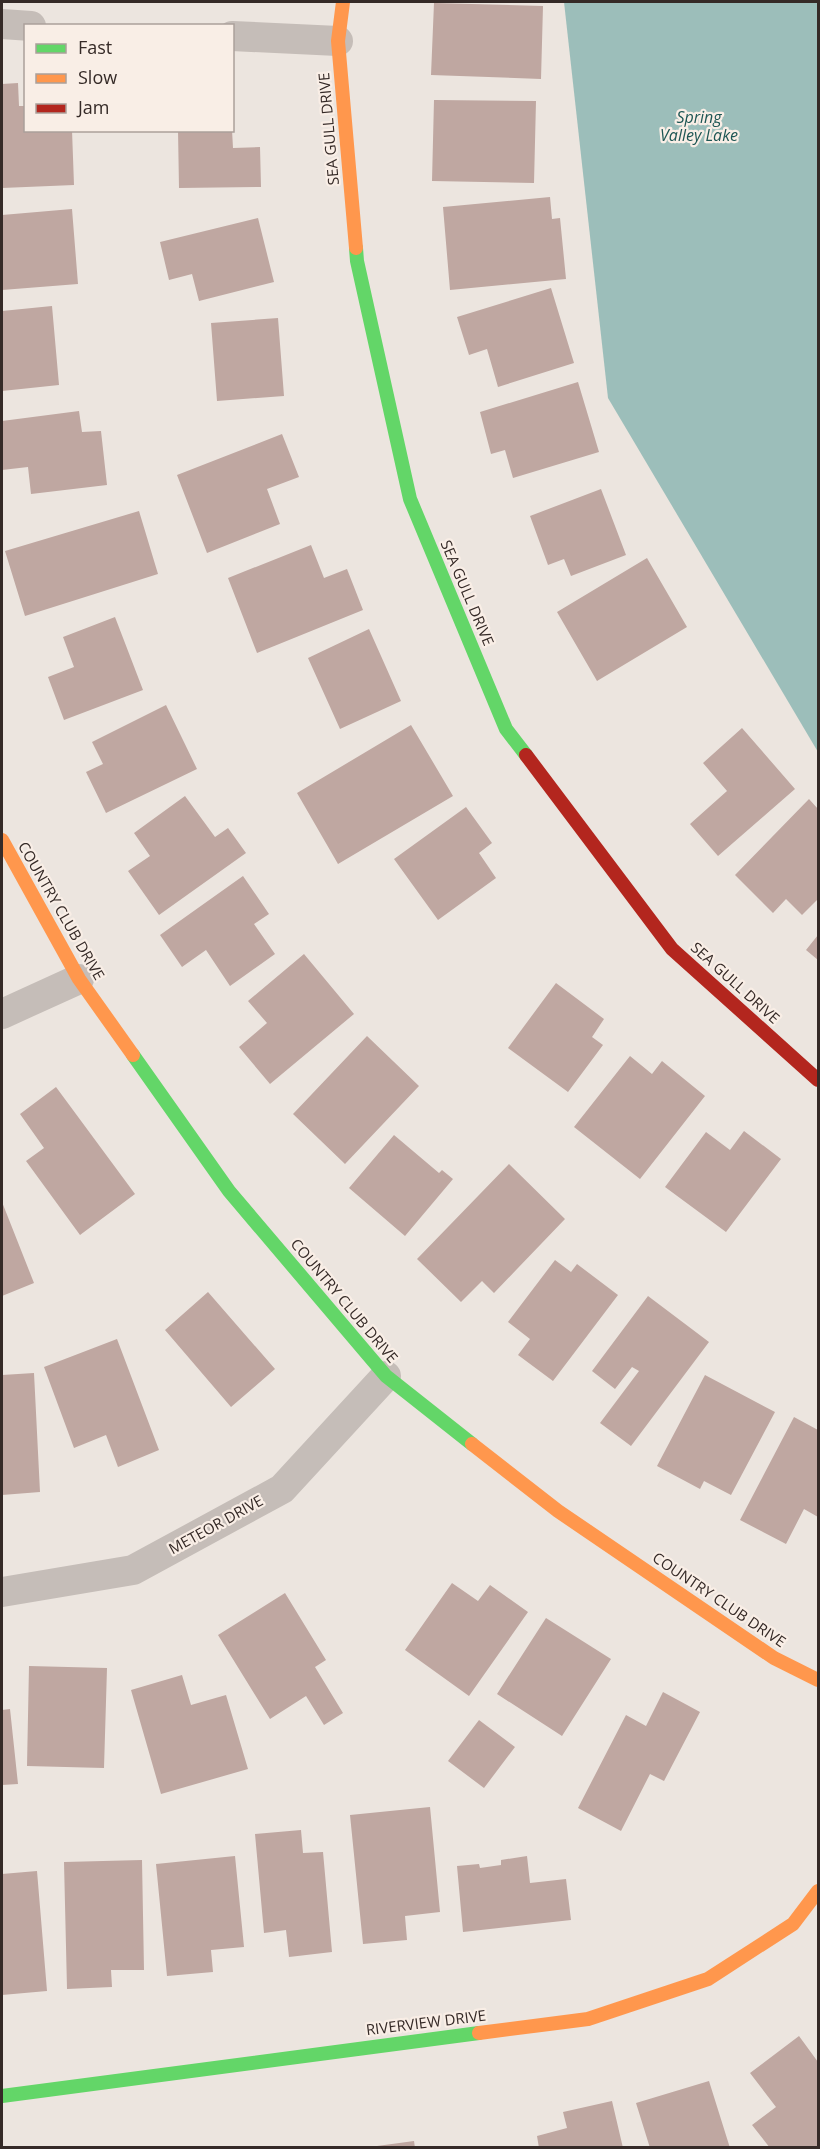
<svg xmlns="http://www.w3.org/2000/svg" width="820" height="2149" viewBox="0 0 820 2149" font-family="'Open Sans',sans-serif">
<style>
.water{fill:#9cbeba}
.building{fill:#bfa7a1}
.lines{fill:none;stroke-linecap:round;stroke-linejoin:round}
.street{stroke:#c5bdb8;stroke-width:30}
.fast{stroke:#63d668;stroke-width:14}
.slow{stroke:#ff974d;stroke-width:14}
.jam{stroke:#b3261e;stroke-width:14}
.labels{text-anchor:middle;stroke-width:4.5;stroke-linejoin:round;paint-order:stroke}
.street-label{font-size:15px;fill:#352a27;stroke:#f9eee6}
.water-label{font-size:16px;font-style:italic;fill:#1d5654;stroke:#f9eee6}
</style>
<rect width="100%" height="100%" fill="#ece5df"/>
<!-- water -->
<path class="water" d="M564 2H818V752L608 398Z"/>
<!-- building -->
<path class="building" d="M434 3 543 6 541 79 431 75Z
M18 83 19 106H26V130H72L74 185 2 188V84Z
M434 100 536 101 534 183 432 181Z
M178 130H232L233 148 260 147 261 187 179 188Z
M550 197 552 219 560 218 566 279 450 290 443 207Z
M72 209 78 284 2 290V215Z
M258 218 274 282 199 301 192 274 169 280 160 242Z
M551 288 574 363 498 387 487 349 469 355 457 317Z
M52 306 59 385 2 391V311Z
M278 318 284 396 217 401 211 323Z
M578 382 599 452 513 478 505 450 491 454 480 412Z
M79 411 82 432 101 431 107 485 31 494 28 467 2 470V421Z
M282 434 299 477 267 489 280 524 207 553 177 475Z
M601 489 626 555 571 576 564 559 548 565 530 516Z
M139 511 158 574 25 616 5 551Z
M311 545 324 578 347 569 363 610 257 653 228 578Z
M647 558 687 627 597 681 557 612Z
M115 617 143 690 64 720 48 677 74 667 63 637Z
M369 629 401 701 340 729 308 658Z
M166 705 197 769 106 813 86 772 103 764 92 742Z
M411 725 453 796 338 864 297 793Z
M742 728 795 789 718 856 690 824 727 791 703 763Z
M185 796 215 837 228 828 246 853 159 915 128 871 150 856 134 833Z
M809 799 818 809V899L802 915 786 899 773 913 735 875Z
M466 807 492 843 479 853 496 878 438 920 394 859Z
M243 876 269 914 254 924 275 954 230 986 206 950 182 967 160 935Z
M818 935V960L806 950Z
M304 954 354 1014 270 1084 239 1047 267 1023 248 1001Z
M556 983 604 1019 592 1037 603 1045 568 1092 508 1048Z
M367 1036 419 1086 345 1164 293 1114Z
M630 1056 652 1074 662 1061 705 1096 640 1179 574 1127Z
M56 1087 135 1194 80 1235 26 1161 44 1148 20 1114Z
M744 1131 781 1159 726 1232 665 1187 706 1132 730 1150Z
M394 1135 439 1173 442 1170 453 1179 405 1236 349 1188Z
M509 1164 565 1219 494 1293 482 1281 461 1302 417 1259Z
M2 1202 34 1283 2 1296Z
M555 1260 571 1272 577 1264 618 1295 553 1381 518 1355 530 1339 508 1322Z
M208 1292 275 1369 231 1407 165 1330Z
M648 1296 709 1342 631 1446 600 1423 639 1371 632 1367 615 1389 592 1371Z
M117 1339 159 1450 118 1467 106 1435 74 1448 44 1367Z
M34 1373 40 1492 2 1495V1375Z
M705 1375 775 1412 731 1495 704 1481 700 1489 657 1466Z
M794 1417 818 1430V1517L804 1509 786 1544 740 1520Z
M452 1583 478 1601 490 1585 528 1612 469 1696 405 1650Z
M285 1593 326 1660 315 1667 343 1713 324 1725 306 1696 270 1719 218 1635Z
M546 1618 611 1659 562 1736 497 1694Z
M29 1666 107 1668 104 1768 27 1766Z
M182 1675 191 1705 226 1695 248 1769 161 1794 131 1690Z
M663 1692 700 1712 664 1781 650 1774 621 1831 578 1808 626 1715 646 1726Z
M10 1709 18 1784 2 1785V1710Z
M479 1720 515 1747 484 1788 448 1761Z
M430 1807 440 1912 405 1916 407 1940 363 1944 350 1815Z
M301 1830 303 1853 323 1852 332 1952 289 1957 286 1930 264 1933 255 1834Z
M235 1856 244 1947 211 1950 213 1972 167 1976 156 1864Z
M527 1856 530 1883 566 1879 571 1920 463 1932 457 1866 479 1864 480 1868 501 1865V1860Z
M142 1860 144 1970H111L112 1987 67 1989 64 1862Z
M37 1871 47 1991 2 1995V1874Z
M799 2036 818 2062V2148H770L752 2125 776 2107 750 2073Z
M709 2081 730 2148H650L636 2103Z
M612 2101 623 2148H539L537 2136 567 2128 563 2112Z
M414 2141 415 2148H377V2146Z"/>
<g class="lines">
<!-- street -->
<path class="street" d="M2 24 31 26
M232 36 338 41
M2 1014 79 979
M2 1592 133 1570 282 1489 386 1376"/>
<!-- fast -->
<path class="fast" d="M356 248 357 261 410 499 506 729 526 755
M133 1055 229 1191 386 1376 472 1444
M2 2096 479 2033"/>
<!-- slow -->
<path class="slow" d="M343 2 338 41 356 248
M2 840 79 979 133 1055
M472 1444 558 1511 774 1658 818 1680
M479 2033 588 2019 708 1979 793 1924 818 1891"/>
<!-- jam -->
<path class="jam" d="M526 755 672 949 818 1080"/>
</g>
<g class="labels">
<!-- street labels -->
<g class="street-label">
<text transform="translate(329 129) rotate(-95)" y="5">SEA GULL DRIVE</text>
<text transform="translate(467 593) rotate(67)" y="5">SEA GULL DRIVE</text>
<text transform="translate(61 911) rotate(60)" y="5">COUNTRY CLUB DRIVE</text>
<text transform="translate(735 983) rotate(42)" y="5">SEA GULL DRIVE</text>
<text transform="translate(344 1301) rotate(50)" y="5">COUNTRY CLUB DRIVE</text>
<text transform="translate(216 1525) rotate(-29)" y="5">METEOR DRIVE</text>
<text transform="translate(719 1600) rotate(34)" y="5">COUNTRY CLUB DRIVE</text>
<text transform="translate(426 2023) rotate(-7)" y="5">RIVERVIEW DRIVE</text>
</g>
<!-- water labels -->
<g class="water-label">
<text x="699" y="123">Spring<tspan x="699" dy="18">Valley Lake</tspan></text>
</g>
</g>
<!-- border -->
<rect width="820" height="2149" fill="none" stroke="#352a27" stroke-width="6"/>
<!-- legend -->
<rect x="24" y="24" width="210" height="108" fill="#f9eee6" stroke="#aba09a" stroke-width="1.5"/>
<rect x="36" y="44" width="30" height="9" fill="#63d668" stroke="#aba09a" stroke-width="1.5"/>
<text x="78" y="54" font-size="18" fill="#352a27">Fast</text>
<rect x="36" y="74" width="30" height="9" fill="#ff974d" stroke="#aba09a" stroke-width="1.5"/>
<text x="78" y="84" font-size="18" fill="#352a27">Slow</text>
<rect x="36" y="104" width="30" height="9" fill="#b3261e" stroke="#aba09a" stroke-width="1.5"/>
<text x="78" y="114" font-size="18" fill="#352a27">Jam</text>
</svg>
